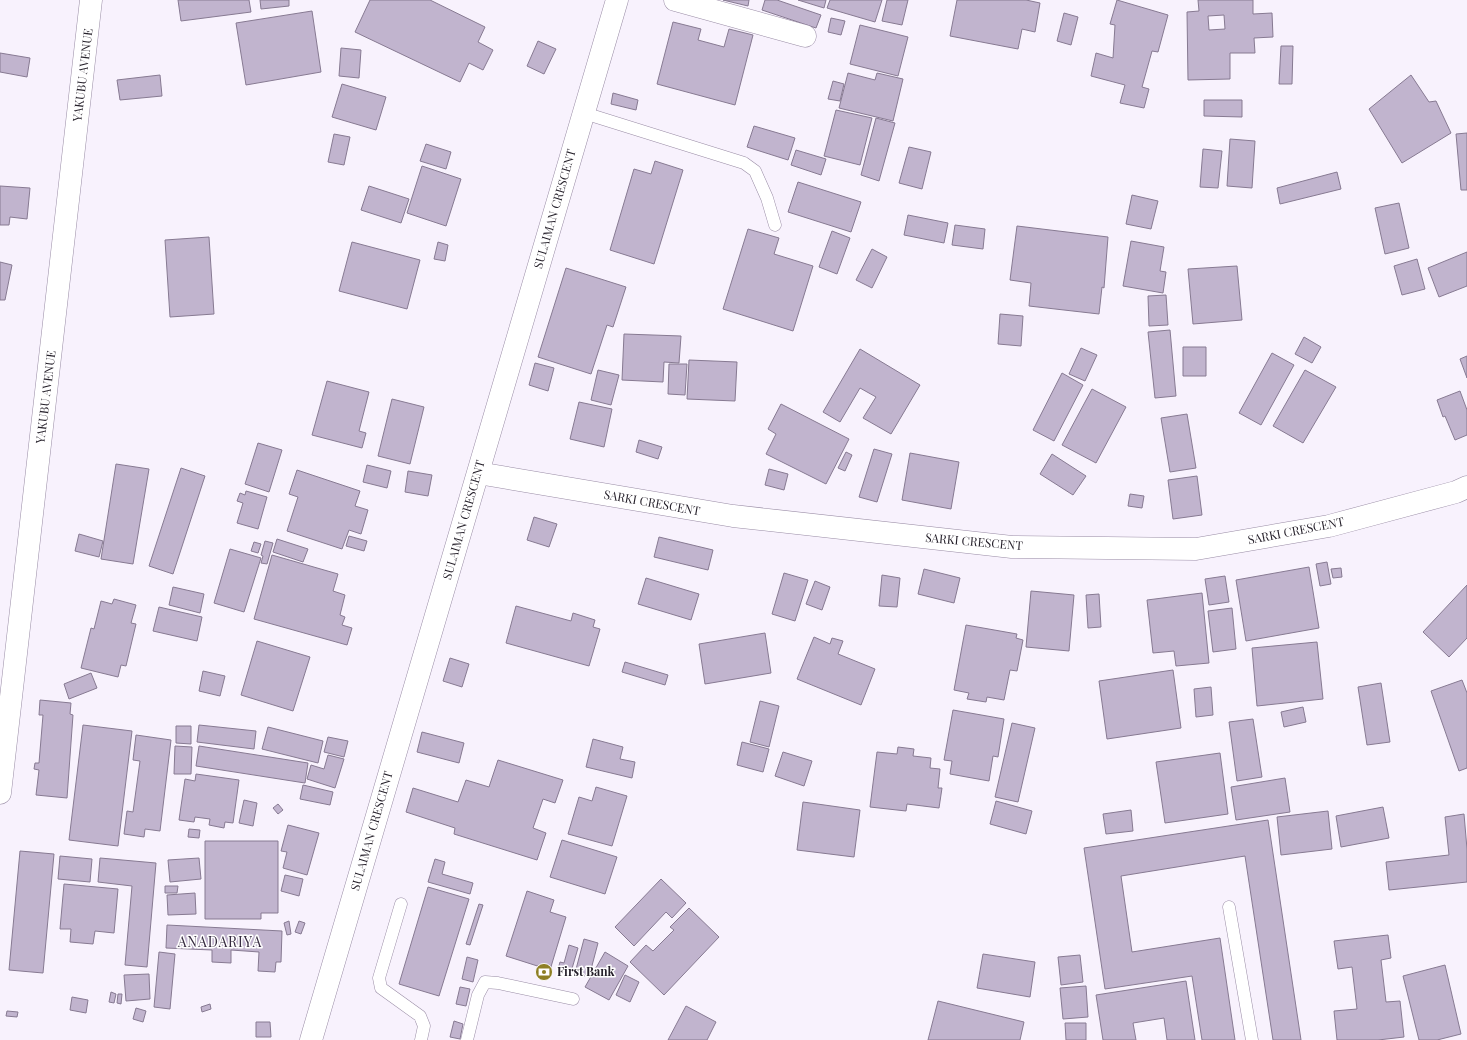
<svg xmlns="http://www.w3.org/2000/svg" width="1467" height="1040" viewBox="0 0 1467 1040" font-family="'Playfair Display',serif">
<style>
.building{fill:#c1b4ce;stroke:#877a92;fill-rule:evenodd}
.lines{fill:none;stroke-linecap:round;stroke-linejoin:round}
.lane-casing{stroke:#998ca5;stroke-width:13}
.street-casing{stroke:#998ca5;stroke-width:23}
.lane{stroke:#fff;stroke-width:12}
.street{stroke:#fff;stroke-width:22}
.labels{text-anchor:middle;stroke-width:3;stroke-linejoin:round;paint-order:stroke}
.street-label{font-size:12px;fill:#26212b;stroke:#fff}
.poi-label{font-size:12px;font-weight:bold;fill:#26212b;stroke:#fff;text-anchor:start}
.quarter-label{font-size:14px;letter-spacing:1px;fill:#352a3f;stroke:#fff}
</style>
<rect width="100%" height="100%" fill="#f8f2fd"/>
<!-- building -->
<path class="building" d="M178 0H249L251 12 181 21Z
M260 0H289V6L261 9Z
M370 0H430L485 27 478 42 493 50 483 70 469 63 460 82 355 32Z
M723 0H749L748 6Z
M765 0H777L821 15 816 28 762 10Z
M798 0H826L824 8Z
M830 0H882L875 22 827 8Z
M887 0H908L902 25 882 21Z
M957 0H1026L1040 3 1035 32 1022 29 1018 49 950 36Z
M1117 0 1168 15 1158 52 1152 51 1142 87 1149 89 1144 108 1120 103 1125 85 1091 76 1096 53 1113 58 1115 25 1110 24Z
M1198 0H1253V14L1272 13 1273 37 1254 38 1255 53H1230V79L1188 80 1187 12 1199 11ZM1224 15 1225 29 1209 30 1208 16Z
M312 11 321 72 246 85 236 23Z
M1064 13 1078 17 1071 45 1057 41Z
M831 18 845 21 841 35 828 32Z
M673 22 701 29 698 40 724 47 729 29 753 35 735 105 657 84Z
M860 25 908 37 898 76 850 64Z
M538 41 556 49 544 74 527 66Z
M1281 46H1293L1292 84H1279Z
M341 48 361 50 359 78 339 76Z
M0 53 30 58 27 77 0 72Z
M848 73 875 80 877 73 903 79 893 121 839 108Z
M160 75 162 96 120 100 117 80Z
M1411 75 1429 102 1436 101 1451 133 1402 163 1369 109Z
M833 81 844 84 840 101 828 99Z
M342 84 386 97 376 130 332 117Z
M613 93 638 100 636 110 611 104Z
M1204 100H1242V117L1204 116Z
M836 110 872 118 860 165 824 156Z
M876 118 895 123 879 181 861 175Z
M754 126 795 138 788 160 747 147Z
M1467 133V190H1461L1456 134Z
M334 134 350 137 344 165 328 162Z
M1230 139 1255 141 1252 188 1227 186Z
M426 144 451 152 446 169 420 161Z
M909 147 931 152 922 189 899 183Z
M1203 149 1222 151 1218 188 1200 187Z
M796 150 826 159 821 175 791 165Z
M655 161 683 170 654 264 610 250 634 169 651 174Z
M422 166 461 179 446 226 407 213Z
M1337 172 1341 189 1280 204 1277 188Z
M798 182 861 202 851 232 788 212Z
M0 186 30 188 27 219 10 217 9 225H0Z
M369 186 409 199 401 223 361 210Z
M1132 195 1158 201 1151 229 1126 224Z
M1399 203 1409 248 1385 254 1375 208Z
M908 215 948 223 944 243 904 235Z
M955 225 985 229 983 249 952 245Z
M1017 226 1108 237 1104 288 1102 287 1099 314 1029 306 1031 283 1010 280Z
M748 229 779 238 774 254 813 266 793 331 723 309Z
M832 231 850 238 837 274 819 267Z
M209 237 214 314 170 317 165 240Z
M1131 241 1164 247 1160 271 1166 272 1163 293 1123 286Z
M352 242 420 260 407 309 339 291Z
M438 242 448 245 445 261 434 259Z
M872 249 887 257 872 288 856 280Z
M1467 252V286L1439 297 1428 268Z
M1417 259 1425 289 1402 295 1394 266Z
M0 262 12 265 5 300H0Z
M1237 266 1242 320 1193 324 1188 269Z
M566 268 626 287 613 327 607 325 591 374 538 357Z
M1166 295 1168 325 1149 326 1148 296Z
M1000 314 1023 316 1021 346 998 344Z
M1170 330 1176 396 1155 398 1148 332Z
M624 334 681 336 679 363 664 362 663 382 622 380Z
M1304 337 1321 347 1312 363 1295 354Z
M1183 347H1206V376H1183Z
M1081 348 1097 355 1085 381 1069 374Z
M860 349 920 385 891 434 863 418 876 397 860 388 840 422 823 412Z
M1272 353 1294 365 1261 425 1239 413Z
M1467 356V378L1460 359Z
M689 360 737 362 735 401 687 399Z
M535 363 554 368 548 391 529 385Z
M669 364H687L685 395 668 394Z
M598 370 619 375 611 405 591 400Z
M1305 370 1336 387 1303 443 1273 426Z
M1062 373 1083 385 1054 441 1033 430Z
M327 381 369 392 359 431 366 433 362 448 312 435Z
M1092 389 1126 407 1096 463 1062 445Z
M1460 391 1467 410V435L1455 440 1445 416 1443 417 1437 400Z
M392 399 424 407 410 464 378 456Z
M579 402 612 409 604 447 570 439Z
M781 404 849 439 826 484 766 454 776 434 768 429Z
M1187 414 1196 468 1170 472 1161 418Z
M639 440 662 447 658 459 636 452Z
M258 443 282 450 269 492 245 484Z
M874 449 892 454 877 502 859 497Z
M846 452 852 455 845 471 838 468Z
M910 453 959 462 951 509 902 500Z
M1052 454 1086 476 1073 495 1040 474Z
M116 464 149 469 133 564 101 559Z
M367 465 391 471 387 488 363 482Z
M181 468 205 476 173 574 149 566Z
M769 469 788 474 784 490 765 485Z
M297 470 360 491 355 506 368 510 361 534 349 530 342 549 287 531 298 497 289 494Z
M408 471 432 475 428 496 405 492Z
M1197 476 1202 515 1173 519 1168 480Z
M246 491 267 497 258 529 237 523 243 503 237 501 240 493 245 495Z
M1130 494 1144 496 1142 508 1128 506Z
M534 517 557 524 549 547 527 540Z
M79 534 103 541 99 557 75 551Z
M349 536 367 541 364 551 346 546Z
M659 537 713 550 708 570 654 557Z
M277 539 308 549 303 562 273 552Z
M265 541 273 543 267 564 261 563 263 556 261 555Z
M254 542 261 544 258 553 251 551Z
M230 549 261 558 244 612 214 603Z
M272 555 338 574 333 591 345 595 340 615 345 617 342 625 352 628 347 645 254 619Z
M1327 562 1331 584 1320 586 1316 564Z
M1309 567 1319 628 1246 641 1236 580Z
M1341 568 1342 577 1333 578 1331 569Z
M924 569 960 578 954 603 918 594Z
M784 573 808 580 795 621 772 614Z
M882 575 900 578 897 607 879 606Z
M1225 576 1229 602 1209 605 1205 579Z
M646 578 699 594 691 620 638 604Z
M815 581 830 587 822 610 806 604Z
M1467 585V638L1449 657 1423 632Z
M173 587 204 594 200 613 169 605Z
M1031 591 1074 595 1069 651 1026 647Z
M1202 593 1209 663 1176 666 1174 651 1153 653 1147 600Z
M1099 594 1101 627 1088 628 1086 595Z
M114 599 136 605 131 623 136 624 126 666 121 665 118 677 81 668 91 628 94 629 101 601 112 604Z
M516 606 571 621 573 613 595 620 593 627 600 629 589 666 506 643Z
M159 607 202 617 197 641 153 631Z
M1232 608 1236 649 1213 652 1208 611Z
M966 625 1017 634 1016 638 1023 640 1017 671 1010 670 1004 700 987 697 986 702 967 699 969 693 954 690Z
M765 633 771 673 705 684 699 644Z
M814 637 830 644 832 638 843 641 838 654 875 669 861 705 797 679Z
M257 641 310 657 293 711 241 695Z
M1317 642 1323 699 1257 706 1252 648Z
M450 658 469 664 462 687 443 681Z
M625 662 668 675 665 685 622 672Z
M1173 670 1181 728 1107 739 1099 681Z
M203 671 225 676 220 696 199 691Z
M91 673 97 688 69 699 64 684Z
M1462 680 1467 693V768L1459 771 1431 691Z
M1381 683 1390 742 1367 745 1358 687Z
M1211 687 1213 715 1196 717 1194 689Z
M40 700 71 703 70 714 73 715 67 798 36 795 39 770 34 769 35 763H39L43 715H39Z
M760 701 779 706 769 747 750 742Z
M1303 707 1306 722 1284 727 1281 712Z
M953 710 1004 719 998 757 993 756 989 781 950 774 952 761 944 760Z
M1253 719 1262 777 1237 781 1229 722Z
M1012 723 1035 728 1018 802 995 797Z
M83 725 132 731 118 846 69 840Z
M199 725 256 731 254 749 197 742Z
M176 726H191V744L176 743Z
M268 727 323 741 318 763 262 749Z
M422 732 464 743 459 763 417 752Z
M136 735 171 740 160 831 145 829 144 837 124 834 127 811 133 812 140 761 133 760Z
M328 737 348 741 344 757 324 752Z
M593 739 623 747 620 759 635 762 632 778 586 767Z
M742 742 769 749 763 772 737 765Z
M175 746 192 747 191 774H174Z
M199 746 308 763 305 783 196 766Z
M898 747 914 749 913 756 931 758 930 768 940 769 938 788H942L939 808 907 804 906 811 870 807 877 752 897 754Z
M783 752 812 761 804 786 775 776Z
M1220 753 1228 814 1165 823 1156 762Z
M328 755 344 759 335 788 307 779 311 765 324 769Z
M498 760 563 780 555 803 543 799 533 828 546 833 537 860 454 834 455 828 406 812 413 788 458 802 466 780 489 787Z
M196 774 239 780 233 823 225 822 224 828 209 825 210 819 195 817 194 822 179 820 185 779 195 781Z
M1285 778 1290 812 1236 820 1231 787Z
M303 785 333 792 330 805 300 799Z
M596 787 627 796 612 846 568 834 579 797 592 801Z
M244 800 257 803 253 826 239 823Z
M996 801 1032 811 1026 834 990 824Z
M803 802 860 810 854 857 797 850Z
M278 804 283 810 278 814 273 808Z
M1383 807 1389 838 1341 847 1336 816Z
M1131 810 1133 831 1106 834 1103 814Z
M1328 811 1332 849 1281 855 1277 817Z
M1464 814 1467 849V882L1389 890 1386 862 1449 855 1445 817Z
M1268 820 1301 1040H1273L1245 856 1121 876 1132 952 1220 938 1235 1040H1202L1192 976 1105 989 1084 848Z
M288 825 319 833 307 875 283 868 287 852 281 851Z
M189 829 200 830 199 838 188 837Z
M562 840 617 857 605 894 550 877Z
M205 841H278V913H261V919H205Z
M20 851 54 854 43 973 9 970Z
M60 856 92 859 90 882 58 879Z
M100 858 156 863 147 967 125 965 132 886 98 882Z
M199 858 201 879 170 882 168 860Z
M435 859 445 862 442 874 473 883 470 894 428 882Z
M285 875 303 879 299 896 281 891Z
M661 879 686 903 672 918 666 912 634 946 615 927Z
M64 884 118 889 114 933 95 931 93 944 70 942 71 929H60Z
M165 886H178L177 893H165Z
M428 887 469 899 439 996 399 984Z
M527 891 554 900 550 912 566 917 550 970 506 956Z
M195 893 196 914 168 915 167 895Z
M479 904 483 905 470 945 466 944Z
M689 908 719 937 664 995 630 962 646 945 653 951 674 930 670 927Z
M289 921 291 934 287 935 284 923Z
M299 921 305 923 301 934 295 932Z
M167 925 282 931 281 962H276L275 972 258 971 259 952 231 950V963L212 962V950L166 948Z
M1388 935 1391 958 1381 960 1386 1002 1400 1001 1404 1037 1378 1040H1337L1334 1011 1357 1009 1352 967 1338 969 1334 941Z
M584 939 598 943 589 977 575 973Z
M569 945 578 948 571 972 558 969 560 962 564 963Z
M159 952 175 954 170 1009 154 1007Z
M605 952 628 966 609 1000 585 987Z
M983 954 1035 962 1030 997 977 988Z
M1080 955 1083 982 1061 985 1058 957Z
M467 957 478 960 473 982 462 979Z
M1445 965 1461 1034 1437 1040H1419L1403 976Z
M149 974 150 999 126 1001 124 975Z
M625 975 639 982 630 1002 616 995Z
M1186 981 1195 1040H1167L1164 1018 1133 1023 1136 1040H1103L1096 995Z
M1086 986 1088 1017 1063 1019 1060 988Z
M460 987 470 989 466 1006 456 1004Z
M111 992 116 994 114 1003 109 1002Z
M118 994H122L121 1004 117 1003Z
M72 997 88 1000 86 1013 70 1010Z
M938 1001 1024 1022 1020 1040H928Z
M210 1004 211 1009 202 1012 201 1007Z
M686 1006 716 1022 707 1040H668Z
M136 1008 146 1011 143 1022 133 1019Z
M7 1011 18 1012 17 1017 6 1016Z
M454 1021 463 1024 460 1039 450 1037Z
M256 1022H270L271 1037H256Z
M1065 1023H1086V1040H1066Z"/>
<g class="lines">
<!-- lane casing -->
<g class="lane-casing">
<path id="lane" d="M584 113 744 163 755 171 767 198 775 225
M401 904 379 978 381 988 420 1016 424 1026 421 1040
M1229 907 1252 1040
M467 1040 478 995 485 982 498 983 573 999"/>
</g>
<!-- street casing -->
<g class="street-casing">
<path id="street" d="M675 0 805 36
M478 473 733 516 1012 547 1196 549 1329 526 1456 492 1467 487
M0 793 91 0
M311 1040 617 0"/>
</g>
<!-- lane -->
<use href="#lane" class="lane"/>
<!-- street -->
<use href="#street" class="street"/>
</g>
<!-- icons -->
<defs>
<g id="bank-disc" transform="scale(0.9)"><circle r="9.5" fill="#8e7f25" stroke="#fff"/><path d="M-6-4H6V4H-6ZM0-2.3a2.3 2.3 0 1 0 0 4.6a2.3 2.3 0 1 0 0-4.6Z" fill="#fff"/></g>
</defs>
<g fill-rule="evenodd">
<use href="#bank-disc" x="544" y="972"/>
</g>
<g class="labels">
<!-- street labels -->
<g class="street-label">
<text transform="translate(83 75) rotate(-83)" y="4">YAKUBU AVENUE</text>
<text transform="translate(555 209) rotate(-74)" y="4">SULAIMAN CRESCENT</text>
<text transform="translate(46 397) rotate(-83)" y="4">YAKUBU AVENUE</text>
<text transform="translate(652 503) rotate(10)" y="4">SARKI CRESCENT</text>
<text transform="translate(464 520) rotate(-74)" y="4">SULAIMAN CRESCENT</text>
<text transform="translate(1296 531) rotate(-11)" y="4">SARKI CRESCENT</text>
<text transform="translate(974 542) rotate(5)" y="4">SARKI CRESCENT</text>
<text transform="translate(372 831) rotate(-74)" y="4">SULAIMAN CRESCENT</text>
</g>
<!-- poi labels -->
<g class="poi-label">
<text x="557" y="976">First Bank</text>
</g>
<!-- quarter labels -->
<g class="quarter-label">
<text x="220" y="947">ANADARIYA</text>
</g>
</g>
</svg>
